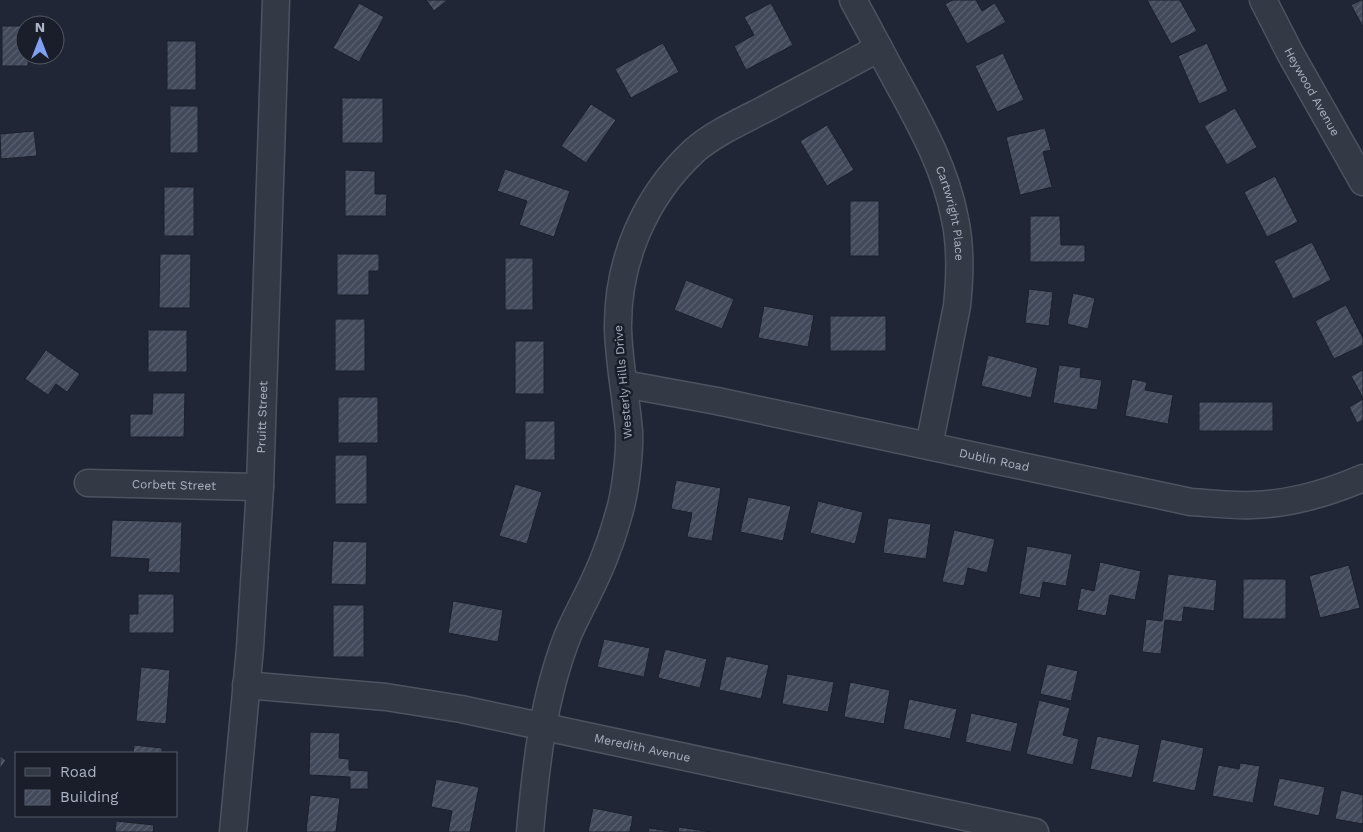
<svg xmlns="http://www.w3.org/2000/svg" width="1363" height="832" viewBox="0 0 1363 832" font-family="'Work Sans',sans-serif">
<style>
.building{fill:url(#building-hatch);stroke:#1b202c}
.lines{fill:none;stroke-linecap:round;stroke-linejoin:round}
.minor-casing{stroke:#4e5360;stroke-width:29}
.minor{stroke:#333945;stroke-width:26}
.labels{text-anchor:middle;stroke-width:5;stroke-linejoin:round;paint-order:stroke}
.street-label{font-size:12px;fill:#adb3c2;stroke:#191e2a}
</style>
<defs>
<pattern id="building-hatch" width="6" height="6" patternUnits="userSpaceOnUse" patternTransform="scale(1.25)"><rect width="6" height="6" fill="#41495a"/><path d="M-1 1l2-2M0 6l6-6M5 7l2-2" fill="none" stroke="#5a6170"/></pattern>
</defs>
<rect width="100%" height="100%" fill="#202635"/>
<!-- building -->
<path class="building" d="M426 0H448L434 11Z
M953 0H976L982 11 995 3 1006 22 967 44 945 4Z
M1147 0H1180L1197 31 1171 44Z
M1361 0H1363V27L1351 5Z
M359 3 384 17 359 62 333 48Z
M771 3 793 45 746 70 734 46 754 35 744 17Z
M2 26H25V55H28V66H2Z
M167 41H196V90H167Z
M663 43 679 72 631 98 615 69Z
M1207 43 1228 91 1199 104 1178 56Z
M1003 53 1024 100 997 112 975 66Z
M342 98H383V143H342Z
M591 104 616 120 586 163 561 146Z
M170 106H198V153H170Z
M1235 108 1257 147 1227 165 1204 126Z
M827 125 854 170 827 186 800 141Z
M1045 128 1051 150 1043 152 1052 187 1020 195 1006 137Z
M34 131 37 156 1 159 0 134Z
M505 169 570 191 554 237 519 225 527 201 497 191Z
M345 170 375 171V194H387L386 216H345Z
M1275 176 1298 222 1267 237 1244 192Z
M164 187H194V236H164Z
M850 201H879V256H850Z
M1030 216H1060L1061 245H1085V262H1030Z
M1312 242 1331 280 1293 299 1274 261Z
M160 254H191L190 308H159Z
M337 254H379V271H369V295H337Z
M505 258H533V310H505Z
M686 280 734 299 722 329 674 310Z
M1029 289 1053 292 1049 326 1025 323Z
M1073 293 1095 298 1088 329 1067 324Z
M1346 305 1363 338V345L1334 359 1315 321Z
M764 306 814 315 808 347 758 338Z
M830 316H886V351H830Z
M335 319H365V371H335Z
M148 330H187V372H148Z
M515 341H544V394H515Z
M46 350 80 374 67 392 56 384 48 395 25 379Z
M988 355 1038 368 1031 398 981 386Z
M1059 365 1081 368 1080 377 1102 380 1097 410 1053 403Z
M1363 370V398L1351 376Z
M1132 379 1147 382 1145 390 1173 395 1168 424 1125 416Z
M153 393H185L184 437H130V414H152Z
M338 397H378V443H338Z
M1363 399V420L1357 423 1349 407Z
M1199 402H1273V431H1199Z
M525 421H555V460H525Z
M335 455H367V504H335Z
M676 480 721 488 712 541 687 537 692 513 671 509Z
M515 484 542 492 527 544 499 536Z
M748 497 791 506 783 541 740 532Z
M818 501 863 512 855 544 810 533Z
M888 518 931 524 926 559 883 553Z
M112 520 182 522 180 573 148 572 149 559 110 557Z
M954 530 995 539 987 573 968 568 964 586 942 582Z
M333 541 367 542 366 585 331 584Z
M1027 546 1072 554 1066 586 1043 582 1040 598 1019 594Z
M1100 562 1141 571 1135 600 1110 595 1106 616 1077 610 1081 588 1094 591Z
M1349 565 1360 608 1320 618 1309 576Z
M1168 574 1217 580 1214 611 1184 607 1182 622 1165 620 1161 654 1142 652 1146 619 1162 621Z
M1243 579H1286V619H1243Z
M138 594H174V633H129V614H138Z
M453 601 503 610 498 642 448 633Z
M333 605H364V657H333Z
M604 639 650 648 644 677 597 667Z
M665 649 707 659 700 688 658 678Z
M726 656 769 665 761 699 719 690Z
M1047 664 1078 671 1071 701 1040 694Z
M141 667 170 670 166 724 136 721Z
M787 674 834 682 828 712 782 704Z
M850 682 890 690 884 724 844 717Z
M909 699 957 709 950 739 903 729Z
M1039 700 1070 708 1063 735 1079 739 1073 765 1026 754Z
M971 713 1018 723 1011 752 965 742Z
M310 732 340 733 339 758 349 759V770L368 771V789H350V777L309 775Z
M1097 736 1140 745 1132 778 1090 769Z
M1161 739 1204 748 1195 791 1152 782Z
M134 745 162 748V753H133Z
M0 756 6 760 0 769Z
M1240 763 1260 766 1253 803 1212 796 1218 765 1239 769Z
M1279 778 1325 787 1319 816 1273 806Z
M436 779 479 787 470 832H448L452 811 431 807Z
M1341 790 1363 795V824L1335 819Z
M310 795 340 798 336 832H306Z
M593 808 633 816 630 832H588Z
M116 821 154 825 153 832H115Z
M679 827 711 832H678Z
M649 828 675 832H648Z"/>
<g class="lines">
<!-- minor casing -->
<g class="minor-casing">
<g id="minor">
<path id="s1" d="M853 0C869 29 884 58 900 87 923 129 946 171 955 219 961 247 960 278 957 306L929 446"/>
<path id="s2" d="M1263 0 1290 53 1363 182"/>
<path id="s3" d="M624 384 717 401 1191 502C1211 503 1232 506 1252 505 1290 504 1328 493 1363 478"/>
<path id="s4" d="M88 483 260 487"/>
<path id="s5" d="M246 685 386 697 461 709 1035 832"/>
<path id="s6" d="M233 832 250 648 260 487 276 0"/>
<path d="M530 832C536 765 543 698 568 635 580 607 597 580 607 550 613 536 617 520 621 506 626 485 630 452 629 431 626 397 619 363 618 329 617 261 645 196 695 150 715 133 740 122 763 110 802 89 841 69 879 48"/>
</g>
</g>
<!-- minor -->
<use href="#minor" class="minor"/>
</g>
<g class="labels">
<!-- street labels -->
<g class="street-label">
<text dy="4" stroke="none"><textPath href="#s2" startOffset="104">Heywood Avenue</textPath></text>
<text dy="4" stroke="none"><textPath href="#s1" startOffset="236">Cartwright Place</textPath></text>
<text transform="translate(623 382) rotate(-95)" y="4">Westerly Hills Drive</text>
<text dy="4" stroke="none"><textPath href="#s6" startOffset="416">Pruitt Street</textPath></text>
<text dy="4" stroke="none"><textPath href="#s3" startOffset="378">Dublin Road</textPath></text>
<text dy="4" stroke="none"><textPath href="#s4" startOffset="86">Corbett Street</textPath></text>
<text dy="4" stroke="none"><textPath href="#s5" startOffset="402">Meredith Avenue</textPath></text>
</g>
</g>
<!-- legend -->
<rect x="15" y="752" width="162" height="65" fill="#191e2a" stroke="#545a67"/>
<rect x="25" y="768" width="25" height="8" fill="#333945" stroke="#545a67"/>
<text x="60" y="777" font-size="15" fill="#adb3c2">Road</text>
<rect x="25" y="790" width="25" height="15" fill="url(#building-hatch)" stroke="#545a67"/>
<text x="60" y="802" font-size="15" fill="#adb3c2">Building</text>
<!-- north arrow -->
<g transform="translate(40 40)"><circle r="24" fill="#191e2a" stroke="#545a67"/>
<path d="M0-4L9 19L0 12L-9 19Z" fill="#82a0f2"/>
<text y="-8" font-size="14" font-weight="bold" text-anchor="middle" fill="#adb3c2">N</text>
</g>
</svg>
